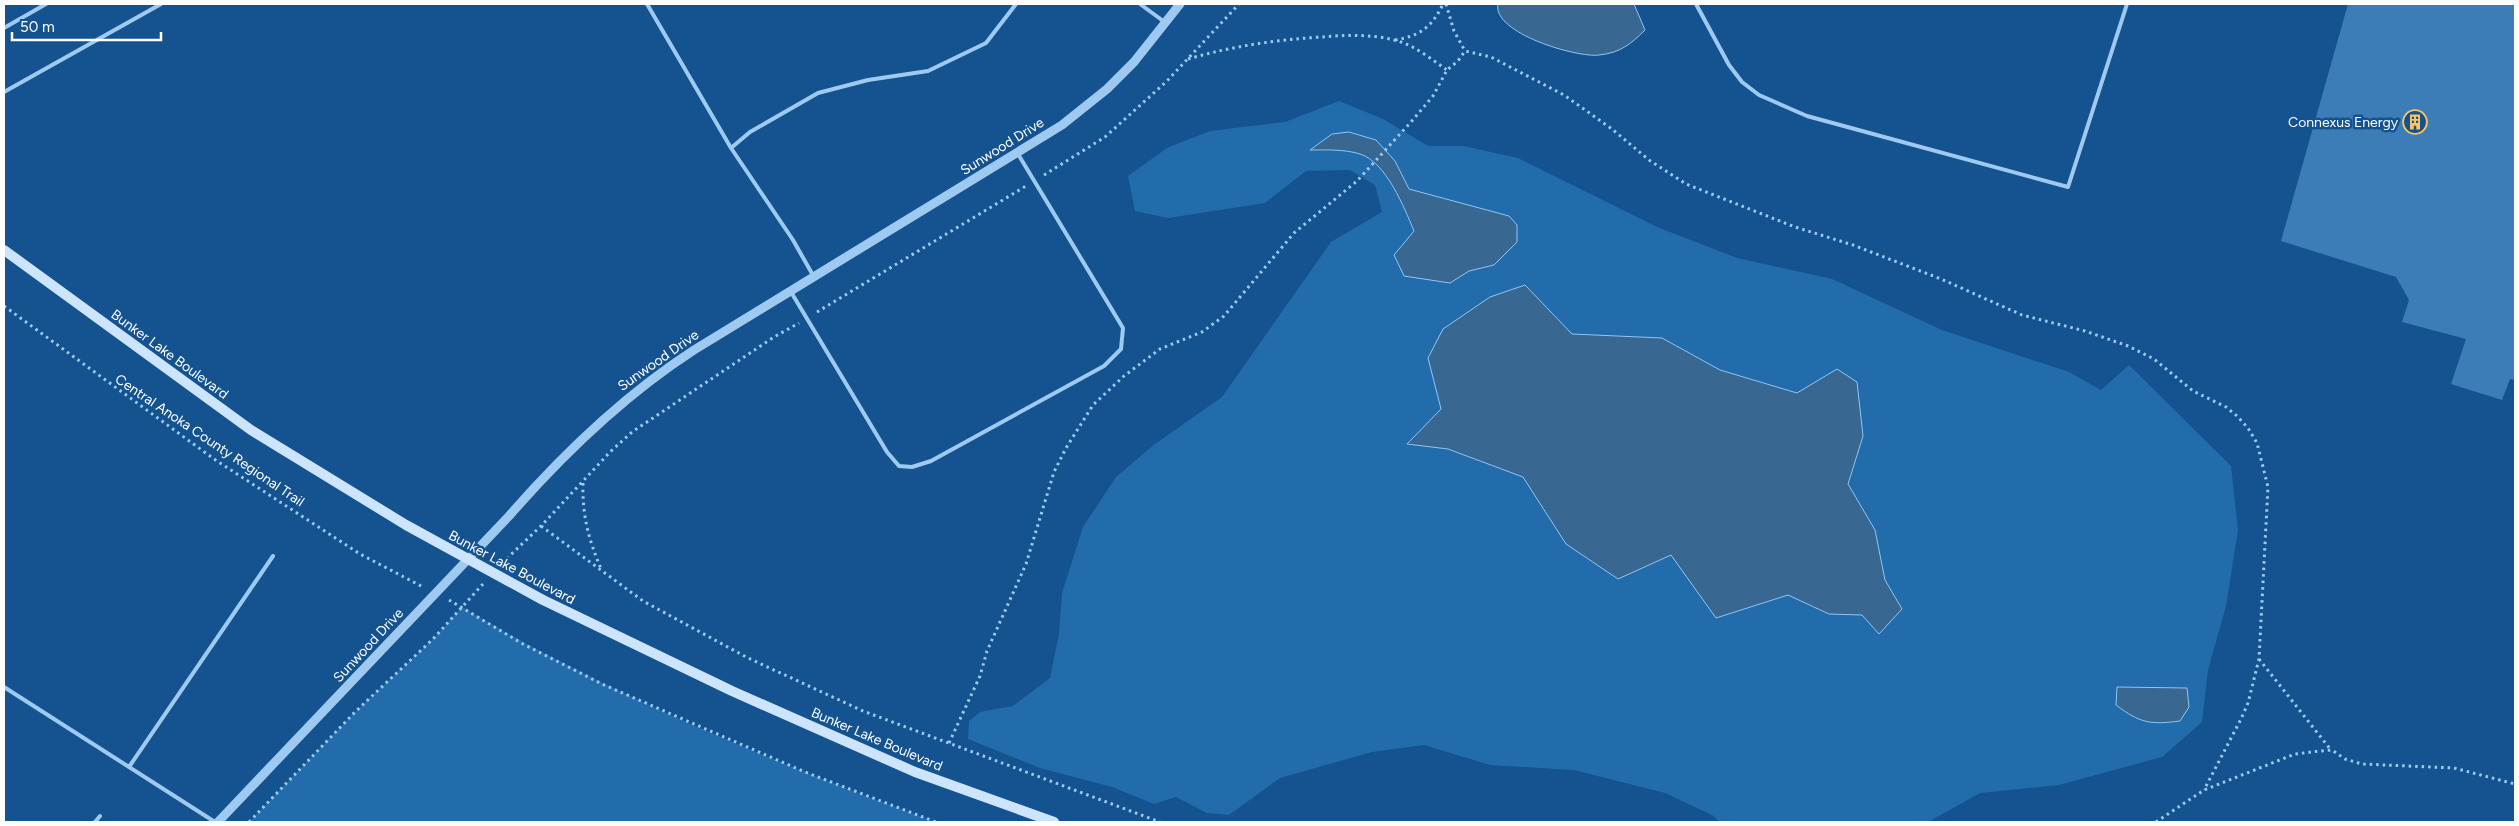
<svg xmlns="http://www.w3.org/2000/svg" width="2519" height="826" viewBox="0 0 2519 826" font-family="Figtree,sans-serif">
<style>
.green{fill:#226cac;fill-rule:evenodd}
.water{fill:#386792;stroke:#90c7f4}
.building{fill:#3c7db8}
.lines{fill:none;stroke-linecap:round;stroke-linejoin:round}
.path{stroke:#9ecaf1;stroke-width:3;stroke-dasharray:2.5 4;stroke-linecap:butt}
.service{stroke:#9ecaf1;stroke-width:4}
.tertiary{stroke:#9ecaf1;stroke-width:9}
.secondary{stroke:#cde5fc;stroke-width:10}
.labels{text-anchor:middle;stroke-width:5;stroke-linejoin:round;paint-order:stroke}
.poi-label{font-size:14px;fill:#fff;stroke:#14538f;text-anchor:end}
.street-label{font-size:14px;fill:#fff;stroke:#14538f}
</style>
<rect width="100%" height="100%" fill="#14538f"/>
<!-- green -->
<path class="green" d="M1339 101 1383 119 1428 146H1463L1518 158 1657 227 1737 258 1832 279 1942 330 2069 372 2101 390 2129 365 2231 466 2238 530 2226 606 2208 670 2202 722 2162 757 2059 785 1980 793 1928 822H1719L1714 816 1665 793 1574 770 1490 765 1424 745 1372 752 1280 778 1229 815 1207 813 1176 797 1154 804 1112 787 1040 768 968 739 969 721 980 712 1013 706 1050 678 1059 634 1062 593 1083 527 1116 477 1155 444 1222 397 1331 242 1382 212 1375 185 1350 170 1306 171 1265 203 1168 218 1135 211 1128 176 1167 148 1210 131 1285 122ZM1376 140 1395 161 1409 189 1509 216 1494 265 1469 271 1450 283 1394 255 1414 231C1403 205 1389 166 1361 154 1346 147 1326 152 1311 150ZM1525 285 1572 334 1662 338 1720 370 1798 393 1863 436 1848 484 1875 530 1885 580 1902 610 1862 615 1829 614 1788 595 1716 618 1671 555 1566 544 1523 477 1448 449 1408 444 1441 409ZM2117 687 2187 688 2116 705Z
M462 607C612 696 773 762 936 822H249L355 712 433 639Z"/>
<!-- water -->
<path class="water" d="M1498 4H1634L1645 30C1631 44 1620 53 1599 55 1577 58 1492 33 1498 4Z
M1349 132 1376 140 1395 161 1409 189 1509 216 1517 225V242L1494 265 1469 271 1450 283 1404 276 1394 255 1414 231C1404 207 1386 162 1360 154 1344 149 1326 150 1310 150L1332 134Z
M1525 285 1572 334 1662 338 1720 370 1797 393 1837 369 1857 382 1863 436 1848 484 1875 530 1885 580 1902 609 1879 634 1862 615 1829 614 1788 595 1716 618 1671 555 1618 579 1566 544 1523 477 1448 449 1407 444 1441 409 1428 358 1443 329 1490 297Z
M2117 687 2187 688 2189 707 2180 721C2150 725 2140 723 2116 705Z"/>
<!-- building -->
<path class="building" d="M2348 4H2515V380L2510 379 2502 400 2451 384 2466 339 2402 322 2409 300 2396 277 2281 241Z"/>
<g class="lines">
<!-- path -->
<path class="path" d="M1446 4 1454 31 1465 51
M1395 40C1420 36 1432 27 1443 4
M1188 59C1233 46 1275 40 1321 37 1344 35 1371 34 1394 40 1413 44 1431 59 1447 70
M1044 175 1105 137 1167 81 1239 4
M4 306 214 459 360 554 423 587
M817 312 1026 186
M583 483C582 516 589 541 602 571
M541 526 643 601 748 658 863 711 1160 822
M502 563 541 526 610 452 632 432 774 337 799 323
M449 600 523 644 602 684 805 772 936 822
M2259 659 2331 750
M949 743 980 676 987 651 1026 564 1054 472 1066 448 1093 405 1124 376 1160 349 1202 332 1224 316 1294 233 1357 181 1411 122 1433 96 1447 70 1458 61 1465 51 1491 57 1564 95 1612 129 1649 160 1686 184 1795 227 1853 245 1941 279 2022 315 2085 331 2128 346 2154 359 2193 391 2226 407 2237 416 2248 428 2257 443 2268 487 2259 659 2248 703 2241 719 2204 790
M249 822 355 712 433 639 483 584
M2156 822 2204 790 2295 754 2320 751 2332 750 2345 759 2362 764 2454 768 2515 784"/>
<!-- service -->
<path class="service" d="M647 4 731 148
M1140 4 1166 23
M1696 4 1729 65 1742 82 1759 95 1807 116 2068 187 2127 4
M4 28 46 4
M4 92 161 4
M814 277 793 240 731 148 750 132 818 93 868 80 928 71 986 43 1016 4
M791 292 887 452 899 466 912 467 931 461 1104 366 1121 349 1123 328 1018 154
M4 687 215 822
M129 767 273 556
M95 822 100 816"/>
<!-- tertiary -->
<path class="tertiary" d="M218 822 509 516C564 453 623 396 694 350L1062 125 1107 89 1134 62 1180 4"/>
<!-- secondary -->
<path class="secondary" d="M4 250 251 430 406 525 543 600 732 691 915 772 1054 822"/>
</g>
<!-- icons -->
<defs>
<g id="building-ring" transform="scale(1.25)"><circle r="9.5" fill="#14538f" stroke="#ffc35e" stroke-width="1.5"/><path d="M-4-6H4V6H1V3H-1V6H-4ZM-2.5-4.3h1.7v1.8h-1.7ZM.8-4.3h1.7v1.8H.8ZM-2.5-1h1.7V.8h-1.7ZM.8-1h1.7V.8H.8Z" fill="#ffc35e"/></g>
</defs>
<g fill-rule="evenodd">
<use href="#building-ring" x="2415" y="122"/>
</g>
<g class="labels">
<!-- poi labels -->
<g class="poi-label">
<text x="2398" y="127">Connexus Energy</text>
</g>
<!-- street labels -->
<g class="street-label">
<text transform="translate(1002 146) rotate(-32)" y="5">Sunwood Drive</text>
<text transform="translate(170 354) rotate(36)" y="5">Bunker Lake Boulevard</text>
<text transform="translate(658 360) rotate(-35)" y="5">Sunwood Drive</text>
<text transform="translate(210 440) rotate(34)" y="5">Central Anoka County Regional Trail</text>
<text transform="translate(512 567) rotate(28)" y="5">Bunker Lake Boulevard</text>
<text transform="translate(368 645) rotate(-47)" y="5">Sunwood Drive</text>
<text transform="translate(877 739) rotate(23)" y="5">Bunker Lake Boulevard</text>
</g>
</g>
<!-- border -->
<rect width="2519" height="826" fill="none" stroke="#ffffff" stroke-width="10"/>
<!-- scale -->
<path d="M12 32v8h149v-8" fill="none" stroke="#ffffff" stroke-width="2.5"/>
<text x="20" y="32" font-size="15" fill="#ffffff" stroke="#14538f" stroke-width="4" paint-order="stroke">50 m</text>
</svg>
